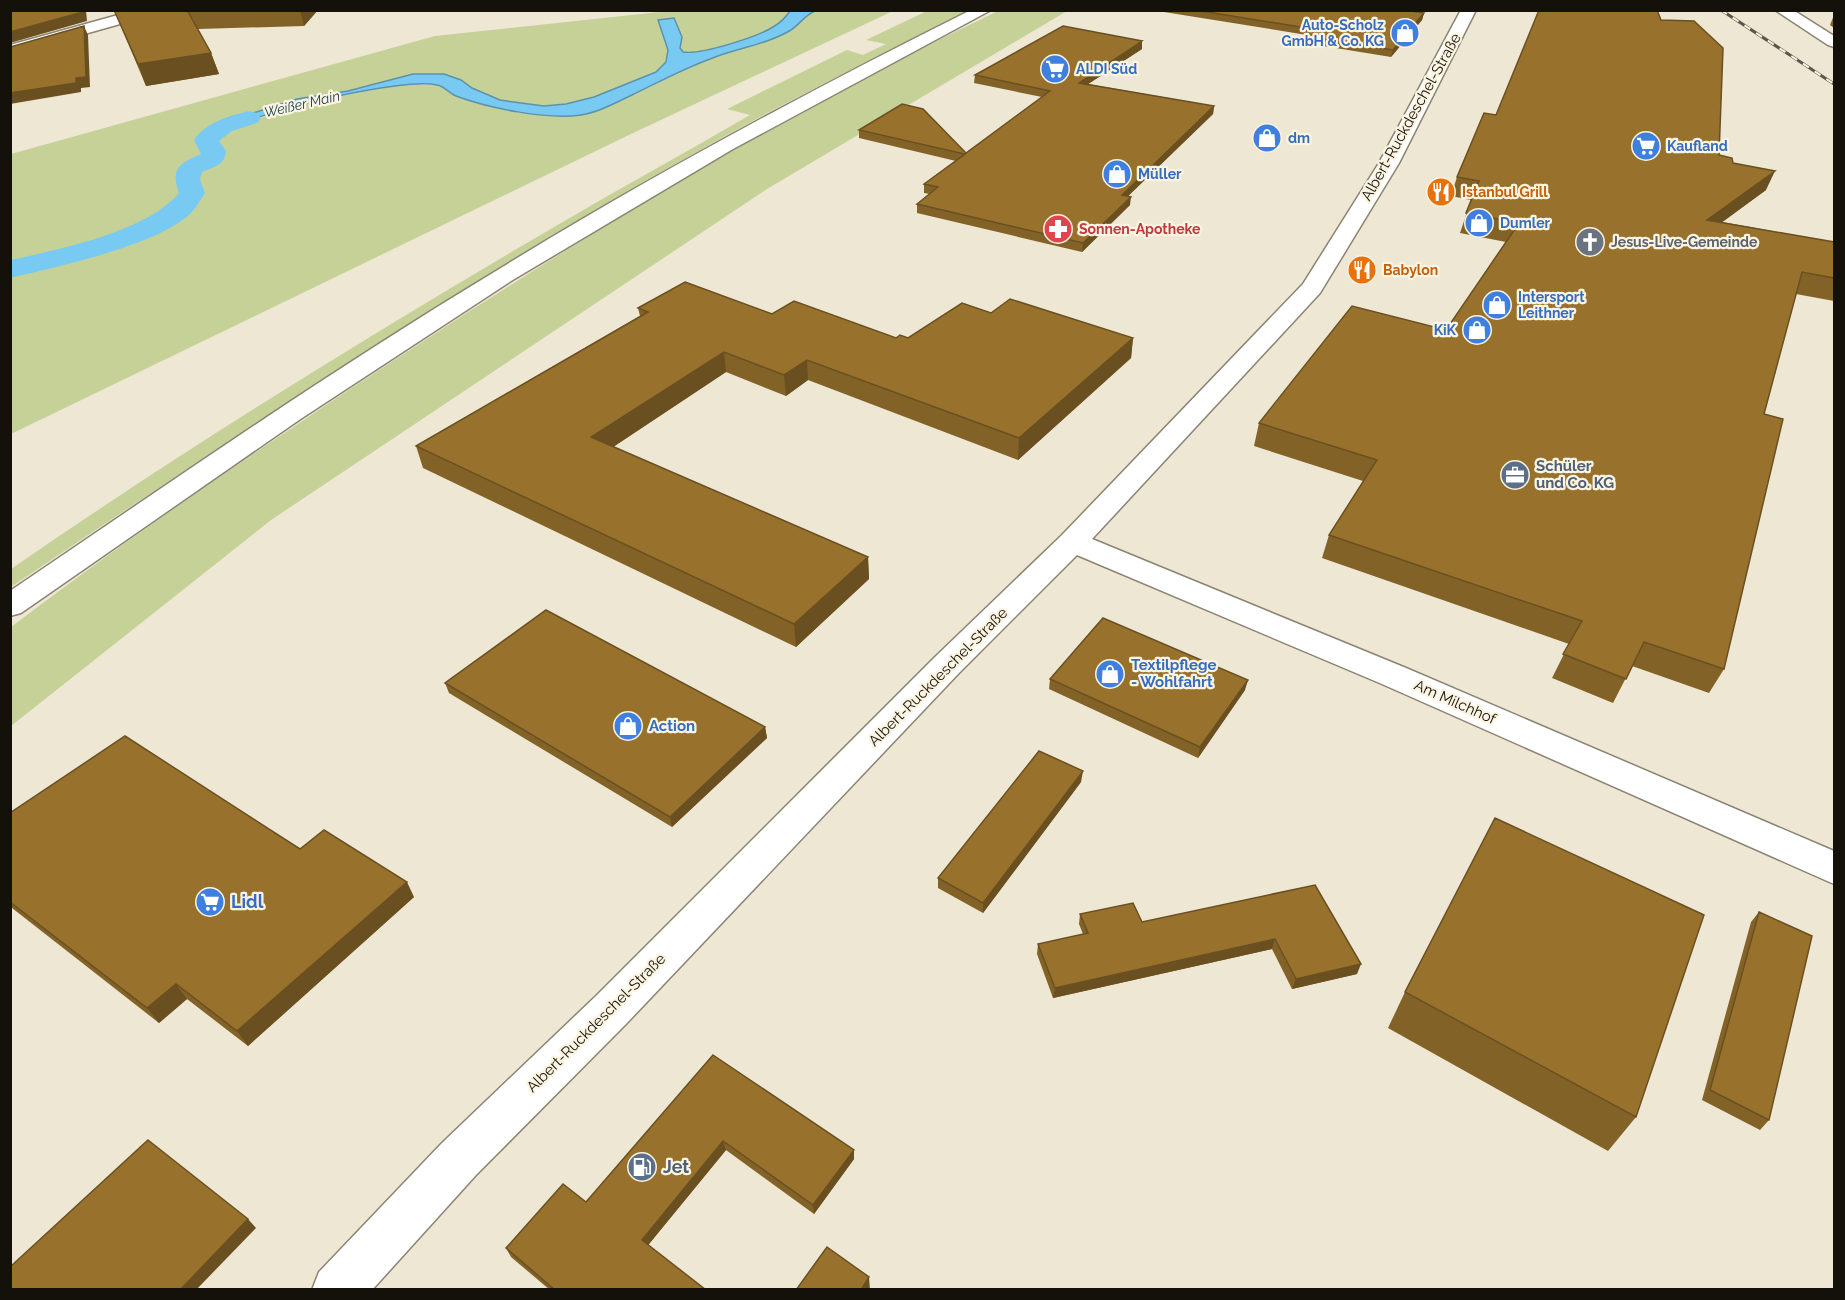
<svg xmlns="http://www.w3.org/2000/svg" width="1845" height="1300" viewBox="0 0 1845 1300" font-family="Raleway,sans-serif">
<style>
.green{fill:#c6d197}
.water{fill:#79caf2;stroke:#5b92ad;stroke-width:1.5}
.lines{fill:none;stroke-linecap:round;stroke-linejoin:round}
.canal{fill:#79caf2;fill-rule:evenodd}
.minor-casing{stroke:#8b8473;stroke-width:3}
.highway-casing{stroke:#8b8473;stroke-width:3}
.minor{fill:#fff;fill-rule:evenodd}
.highway{fill:#fff;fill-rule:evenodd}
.rail-casing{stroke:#5a564c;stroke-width:3}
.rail{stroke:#fbf4e1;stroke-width:2;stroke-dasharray:7;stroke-linecap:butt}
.wall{fill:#836227}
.shaded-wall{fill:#6a5020}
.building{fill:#98722d;stroke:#6a5020;stroke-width:1.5}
.labels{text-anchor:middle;stroke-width:4.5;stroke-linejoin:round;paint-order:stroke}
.far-shop-label{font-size:14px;font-weight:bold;fill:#366cbe;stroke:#fbf4e1;text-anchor:start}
.far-water-label{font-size:14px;font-style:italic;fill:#1d4152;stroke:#fbf4e1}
.far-food-label{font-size:14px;font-weight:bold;fill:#c56008;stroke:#fbf4e1;text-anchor:start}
.far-health-label{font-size:14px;font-weight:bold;fill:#be3a42;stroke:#fbf4e1;text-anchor:start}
.far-worship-label{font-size:14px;font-weight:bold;fill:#5b616d;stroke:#fbf4e1;text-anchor:start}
.street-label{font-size:15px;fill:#14110b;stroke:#fbf4e1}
.service-label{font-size:15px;font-weight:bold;fill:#4e5e75;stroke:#fbf4e1;text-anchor:start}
.shop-label{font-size:15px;font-weight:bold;fill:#366cbe;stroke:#fbf4e1;text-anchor:start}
.near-shop-label{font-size:18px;font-weight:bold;fill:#366cbe;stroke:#fbf4e1;text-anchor:start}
.near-service-label{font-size:18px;font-weight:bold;fill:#4e5e75;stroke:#fbf4e1;text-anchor:start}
</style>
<rect width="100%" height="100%" fill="#eee7d4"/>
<!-- green -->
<path class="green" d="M669 11H790C786 17 780 23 773 27 757 37 701 55 682 52L658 20 668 50 666 62 656 71 594 97 566 104 544 106 500 100 472 88 461 80 413 74 348 91 297 99 219 124 207 150 216 143 221 135 232 128 292 107 399 84 437 85 454 95 518 111 543 114 603 109 709 59 766 41 790 30 806 14 815 11H893L631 134 11 434V154L435 36Z
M927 11H970C879 55 788 100 700 150 463 283 236 435 11 587V569C185 449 366 337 549 230 615 191 683 154 750 115L727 109 847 50 863 55 886 44 866 40Z
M998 11H1067L767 189 271 520 11 726V627C117 546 229 470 341 395 500 290 663 187 830 95 885 66 942 38 998 11Z"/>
<!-- water -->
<path class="water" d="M790 11H815C805 15 800 24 791 30 766 45 736 48 710 59 683 69 657 83 632 95 615 103 599 112 581 115 547 120 488 108 456 96 449 93 444 86 437 85 403 77 261 111 230 129 220 134 216 144 207 150L198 140 219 124 297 99 348 91 413 74H444L461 80 472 88 500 100 521 103 544 106 566 104 594 97 656 72 666 62 668 50 658 20 674 18 682 37 680 48 683 52C701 55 757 37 773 27 780 23 786 17 790 11Z"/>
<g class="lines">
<!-- canal -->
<path class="canal" d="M249 111 257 113 261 118 257 123 232 131 219 141 226 151C225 165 214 167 202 172L200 179 205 193C201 199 197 206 192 212 160 245 56 267 10 278V260C58 250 148 231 179 193 170 168 180 163 201 154L194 140C206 122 229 116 249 111Z"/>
<!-- minor casing -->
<g class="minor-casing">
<path id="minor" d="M136 10H161L159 13 10 55V45Z
M1461 10H1476L1399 163 1320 293 1092 539 1406 668 1834 851V884L1382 684 1077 555 959 673 626 1024 476 1175 372 1290H312L319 1272 442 1143 596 996 935 657 1062 535 1303 284 1379 163Z
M1775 10H1793L1834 36V47L1828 45Z"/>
</g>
<!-- highway casing -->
<g class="highway-casing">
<path id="highway" d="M971 10H991L733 149 511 281 299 420 21 613 10 616V591C171 482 330 371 496 271 650 176 809 91 971 10Z"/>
</g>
<!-- minor -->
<use href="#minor" class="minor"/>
<!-- highway -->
<use href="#highway" class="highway"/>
<!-- rail casing -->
<g class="rail-casing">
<path id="rail" d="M1721 10 1834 84"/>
</g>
<!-- rail -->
<use href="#rail" class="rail"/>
</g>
<!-- wall -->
<path class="wall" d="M114 10H318L304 26 198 29 211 53 219 74 146 86Z
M1164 10H1405L1424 13 1422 20 1391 57 1305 43 1307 35 1164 12Z
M1834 15V28L1830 25Z
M1142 49 1088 84 1214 106 1213 114 1128 196 1130 205 1082 252 917 213V204L930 194 924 193V184L956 161 859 138V130L966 153 1042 97 974 83 975 75Z
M1719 155 1733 163 1766 190 1722 222 1834 242V301L1796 294 1764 414 1724 669 1709 693 1632 666 1613 703 1552 678 1569 644 1322 558 1329 535 1363 481 1254 446 1259 423 1446 330 1506 242 1460 233 1471 200 1451 196 1457 177Z
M638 308 772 314 896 338H908L991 313 1133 338 1131 358 1018 460 808 380 786 396 726 372 613 447 868 557 869 579 796 647 423 468 416 446 640 316Z
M1050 679 1245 690 1198 758 1049 689Z
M445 683 765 727 767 738 672 827 449 693Z
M1081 782 983 913 938 888V878Z
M10 813 300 849 414 897 248 1046 187 999 159 1023 12 908 10 910Z
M1315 885 1357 974 1292 989 1272 949 1053 998 1037 954 1038 944 1083 934 1079 924 1080 914 1142 922Z
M1759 912 1769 1120 1760 1130 1702 1100 1751 922Z
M1405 992 1636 1117 1608 1151 1388 1028Z
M713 1055 854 1150V1159L814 1214 726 1150 648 1245 706 1290H550L511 1257 506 1248 586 1202Z"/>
<!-- shaded-wall -->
<path class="shaded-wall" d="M83 10H86L87 21 10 43V32Z
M300 10H318L304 26Z
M1424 13 1422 20 1391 57 1393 50Z
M84 26 88 35 90 87 81 88V92L10 104V93Z
M1142 41V49L1079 90V83Z
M211 53 219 74 146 86 138 64Z
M1214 106 1213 114 1121 203 1122 195Z
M1775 171 1766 190 1698 240 1707 220Z
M1131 197 1130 205 1082 252 1083 243Z
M1133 338 1131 358 1018 460 1019 438Z
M724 352 726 372 595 459 591 437Z
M807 360 808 380 786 396 784 375Z
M868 557 869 579 796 647 794 624Z
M1248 680 1245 690 1198 758 1200 747Z
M765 727 767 738 672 827 670 817Z
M1083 771 1081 782 983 913V903Z
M407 882 414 897 248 1046 237 1031Z
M1275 939 1272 949 1053 998 1055 988Z
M1361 964 1357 974 1292 989 1296 979Z
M176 984 187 999 159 1023 147 1008Z
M723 1141 726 1150 645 1249 642 1240Z
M854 1150V1159L814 1214 813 1205Z
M248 1219 256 1228 196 1290H180Z
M869 1277 870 1290H861Z"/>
<!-- building -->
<path class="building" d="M10 10H83V12L10 32Z
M114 10H187L211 53 138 64Z
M1195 10H1405L1424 13 1393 50 1307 36 1313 29Z
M1539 10H1657L1661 20 1694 21 1723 48 1719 155 1732 158 1733 163 1775 171 1707 220 1834 242V278L1802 272 1764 414 1783 419 1724 669 1644 642 1626 679 1563 654 1582 621 1329 535 1377 460 1259 423 1352 306 1446 330 1519 223 1466 213 1479 181 1457 177 1484 113 1496 115Z
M84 26 86 77 76 78V83L10 93V47Z
M1063 26 1142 41 1079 83 1214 106 1122 195 1131 197 1083 243 917 204 938 187 924 184 965 154 859 130 902 104 923 109 966 153 1050 91 975 75Z
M685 282 772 314 794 301 896 338 900 335 908 338 962 303 991 313 1010 299 1133 338 1019 438 807 360 784 375 724 352 591 437 868 557 794 624 416 446 648 312 638 308Z
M546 610 765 727 670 817 445 683Z
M1103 618 1248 680 1200 747 1050 679Z
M125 736 300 849 324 830 407 882 237 1031 176 984 147 1008 10 902V813Z
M1039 751 1083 771 983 903 938 878Z
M1495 818 1704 915 1636 1117 1405 992Z
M1315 885 1361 964 1296 979 1275 939 1055 988 1038 944 1088 933 1080 914 1133 903 1142 922Z
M1759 912 1812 936 1769 1120 1710 1090Z
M713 1055 854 1150 813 1205 723 1141 642 1240 706 1290H555L506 1248 563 1184 586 1202Z
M148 1140 248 1219 180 1290H10V1267Z
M827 1247 869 1277 861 1290H796Z"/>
<!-- icons -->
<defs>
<g id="shop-disc" transform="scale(1.5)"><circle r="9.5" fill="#3f7fe0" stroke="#fbf4e1"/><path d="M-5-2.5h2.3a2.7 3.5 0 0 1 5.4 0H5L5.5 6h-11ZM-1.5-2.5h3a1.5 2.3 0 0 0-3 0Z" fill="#fff"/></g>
<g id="supermarket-disc" transform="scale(1.5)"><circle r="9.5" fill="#3f7fe0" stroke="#fbf4e1"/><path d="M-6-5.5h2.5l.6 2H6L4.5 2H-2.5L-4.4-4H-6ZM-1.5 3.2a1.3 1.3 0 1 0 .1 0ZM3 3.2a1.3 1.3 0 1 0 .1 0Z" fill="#fff"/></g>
<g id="restaurant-disc" transform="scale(1.5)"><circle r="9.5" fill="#e8710a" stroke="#fbf4e1"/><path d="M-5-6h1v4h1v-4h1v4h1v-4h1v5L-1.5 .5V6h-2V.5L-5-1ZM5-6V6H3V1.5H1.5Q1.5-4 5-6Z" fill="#fff"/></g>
<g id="pharmacy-disc" transform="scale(1.5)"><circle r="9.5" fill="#e0444e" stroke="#fbf4e1"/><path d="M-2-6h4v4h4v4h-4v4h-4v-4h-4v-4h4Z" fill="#fff"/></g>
<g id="church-disc" transform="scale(1.5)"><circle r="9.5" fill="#6b7280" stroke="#fbf4e1"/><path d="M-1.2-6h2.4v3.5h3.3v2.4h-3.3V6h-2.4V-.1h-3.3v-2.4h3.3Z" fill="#fff"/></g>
<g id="office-disc" transform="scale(1.5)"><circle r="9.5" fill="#5c6f8a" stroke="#fbf4e1"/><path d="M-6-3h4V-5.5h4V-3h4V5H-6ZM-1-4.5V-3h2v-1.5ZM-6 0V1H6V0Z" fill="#fff"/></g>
<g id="fuel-disc" transform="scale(1.5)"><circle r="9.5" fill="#5c6f8a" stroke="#fbf4e1"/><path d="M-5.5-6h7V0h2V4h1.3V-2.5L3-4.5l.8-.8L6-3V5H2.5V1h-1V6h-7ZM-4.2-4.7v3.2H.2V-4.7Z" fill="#fff"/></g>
</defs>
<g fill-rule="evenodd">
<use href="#shop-disc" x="1405" y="33"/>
<use href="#supermarket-disc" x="1055" y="69"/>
<use href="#shop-disc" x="1267" y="138"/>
<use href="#supermarket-disc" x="1646" y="146"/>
<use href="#shop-disc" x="1117" y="174"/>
<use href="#restaurant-disc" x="1441" y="192"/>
<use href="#shop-disc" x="1479" y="223"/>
<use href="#pharmacy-disc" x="1058" y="229"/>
<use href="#church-disc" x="1590" y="242"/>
<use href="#restaurant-disc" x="1362" y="270"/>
<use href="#shop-disc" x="1497" y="305"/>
<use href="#shop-disc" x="1477" y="330"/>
<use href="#office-disc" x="1515" y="475"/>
<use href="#shop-disc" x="1110" y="674"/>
<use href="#shop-disc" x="628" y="726"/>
<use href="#supermarket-disc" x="210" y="902"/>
<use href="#fuel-disc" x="642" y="1167"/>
</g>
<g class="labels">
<!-- far-shop labels -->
<g class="far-shop-label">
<text x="1384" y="30" text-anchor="end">Auto-Scholz<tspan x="1384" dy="16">GmbH &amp; Co. KG</tspan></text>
<text x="1076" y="74">ALDI Süd</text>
<text x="1288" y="143">dm</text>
<text x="1667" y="151">Kaufland</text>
<text x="1138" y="179">Müller</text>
<text x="1500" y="228">Dumler</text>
<text x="1518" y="302">Intersport<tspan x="1518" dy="16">Leithner</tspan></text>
<text x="1456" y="335" text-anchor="end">KiK</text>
</g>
<!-- far-water labels -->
<g class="far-water-label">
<text transform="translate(302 104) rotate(-13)" y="5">Weißer Main</text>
</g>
<!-- far-food labels -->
<g class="far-food-label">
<text x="1462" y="197">Istanbul Grill</text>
<text x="1383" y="275">Babylon</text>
</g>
<!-- far-health labels -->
<g class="far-health-label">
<text x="1079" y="234">Sonnen-Apotheke</text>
</g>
<!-- far-worship labels -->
<g class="far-worship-label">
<text x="1611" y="247">Jesus-Live-Gemeinde</text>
</g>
<!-- street labels -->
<g class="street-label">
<text transform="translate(1411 117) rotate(-61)" y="5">Albert-Ruckdeschel-Straße</text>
<text transform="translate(938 677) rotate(-45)" y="5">Albert-Ruckdeschel-Straße</text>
<text transform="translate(1455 702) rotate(24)" y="5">Am Milchhof</text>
<text transform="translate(596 1023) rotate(-45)" y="5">Albert-Ruckdeschel-Straße</text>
</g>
<!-- service labels -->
<g class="service-label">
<text x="1536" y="471">Schüler<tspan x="1536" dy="17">und Co. KG</tspan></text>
</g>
<!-- shop labels -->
<g class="shop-label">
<text x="1131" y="670">Textilpflege<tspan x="1131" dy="17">- Wohlfahrt</tspan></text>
<text x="649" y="731">Action</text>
</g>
<!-- near-shop labels -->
<g class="near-shop-label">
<text x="231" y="908">Lidl</text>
</g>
<!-- near-service labels -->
<g class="near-service-label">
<text x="663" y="1173">Jet</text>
</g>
</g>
<!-- border -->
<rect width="1845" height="1300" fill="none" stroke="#14110b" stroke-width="24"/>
</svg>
